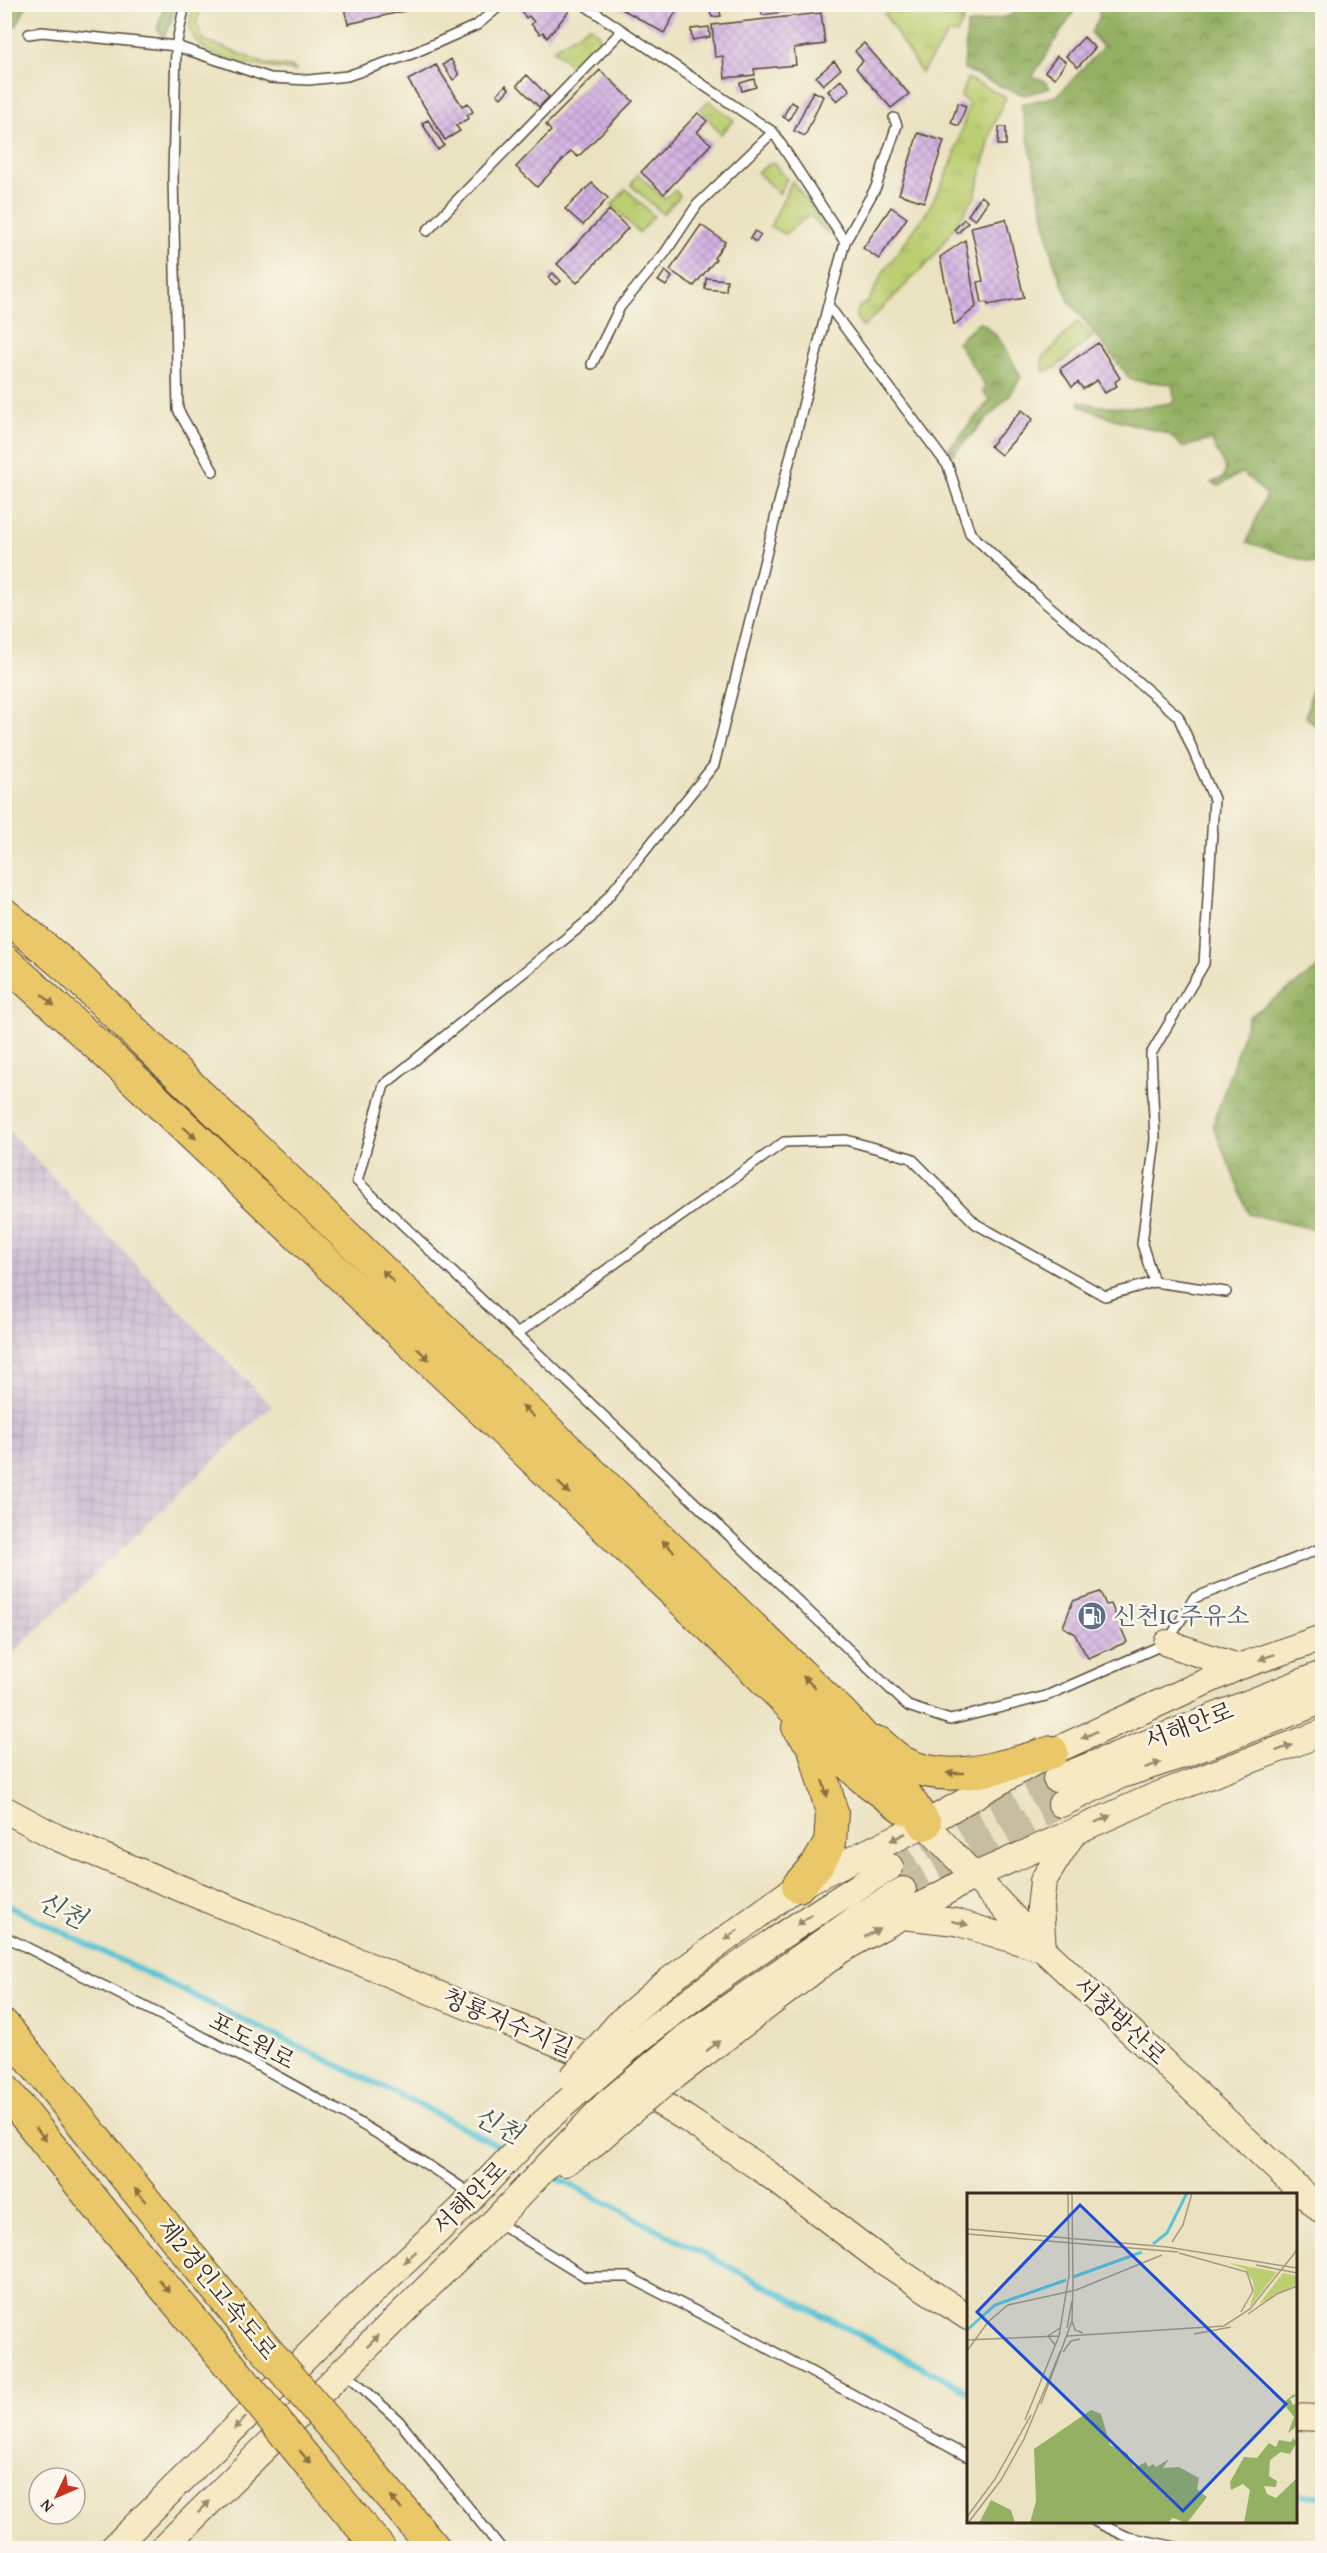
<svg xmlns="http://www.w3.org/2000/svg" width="1327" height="2553" viewBox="0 0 1327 2553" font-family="'Gentium Book Plus','Noto Serif KR',serif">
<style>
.industrial{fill:url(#industrial-grid)}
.grass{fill:url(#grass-tufts);stroke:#7b7c48;stroke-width:1.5}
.forest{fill:url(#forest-crowns);stroke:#686e40;stroke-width:1.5}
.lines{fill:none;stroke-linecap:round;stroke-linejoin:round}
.stream{stroke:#5ac4d5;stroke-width:6}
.building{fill:url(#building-cross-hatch)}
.secondary-tunnel{stroke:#c7bda0;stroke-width:26;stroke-dasharray:26 13;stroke-linecap:butt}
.lane-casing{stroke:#554636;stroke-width:12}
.secondary-casing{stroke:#554636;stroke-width:28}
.highway-casing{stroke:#554636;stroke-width:34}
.lane{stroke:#fff;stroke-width:9}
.secondary{stroke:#f7e9c3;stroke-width:26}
.highway{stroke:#eac769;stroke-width:32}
.secondary-bridge-casing{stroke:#554636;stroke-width:28;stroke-linecap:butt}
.highway-bridge-casing{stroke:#554636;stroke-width:34;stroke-linecap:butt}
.secondary-bridge{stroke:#f7e9c3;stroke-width:26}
.highway-bridge{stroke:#eac769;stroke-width:32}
.oneway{fill:#8a7140}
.oneway2{fill:#998a70}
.labels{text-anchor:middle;stroke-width:5;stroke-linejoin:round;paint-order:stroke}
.service-label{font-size:24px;fill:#4e5e75;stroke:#fbf7ec;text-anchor:start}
.street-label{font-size:24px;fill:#3b2a1e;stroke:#fbf7ec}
.water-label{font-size:26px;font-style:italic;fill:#445855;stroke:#fbf7ec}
.inset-river{fill:none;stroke:#5ac4d5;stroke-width:3}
.inset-road{fill:none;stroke:#a4987f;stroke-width:1.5}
.view{fill:#1d4ed8;fill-opacity:0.15;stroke:#1d4ed8;stroke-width:3}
.inset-edge{fill:none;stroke:#3b2a1e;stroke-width:3}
</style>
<defs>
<pattern id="industrial-grid" width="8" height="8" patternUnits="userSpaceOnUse" patternTransform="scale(1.5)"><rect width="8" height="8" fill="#ccbed3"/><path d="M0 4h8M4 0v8" fill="none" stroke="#b0a3b5"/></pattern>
<pattern id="grass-tufts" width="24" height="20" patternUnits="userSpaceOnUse" patternTransform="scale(1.5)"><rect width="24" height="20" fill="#bbce71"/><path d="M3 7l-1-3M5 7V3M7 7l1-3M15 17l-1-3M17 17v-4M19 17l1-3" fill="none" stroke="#a2b161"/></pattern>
<pattern id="forest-crowns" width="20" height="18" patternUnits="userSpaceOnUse" patternTransform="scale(1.5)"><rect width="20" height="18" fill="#94b163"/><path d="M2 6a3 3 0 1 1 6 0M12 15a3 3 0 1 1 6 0" fill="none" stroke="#7a9051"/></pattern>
<pattern id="building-cross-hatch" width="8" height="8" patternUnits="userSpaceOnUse" patternTransform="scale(1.5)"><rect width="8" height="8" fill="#d2b0e2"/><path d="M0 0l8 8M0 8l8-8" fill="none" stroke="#ac8fb7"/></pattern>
</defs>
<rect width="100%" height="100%" fill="#fbf7ec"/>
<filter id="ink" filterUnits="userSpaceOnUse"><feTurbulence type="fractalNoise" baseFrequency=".0167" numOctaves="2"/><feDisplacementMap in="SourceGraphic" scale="12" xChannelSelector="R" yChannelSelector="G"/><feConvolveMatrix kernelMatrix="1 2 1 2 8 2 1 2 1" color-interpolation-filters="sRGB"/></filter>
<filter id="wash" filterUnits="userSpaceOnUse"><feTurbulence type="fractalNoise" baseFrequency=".008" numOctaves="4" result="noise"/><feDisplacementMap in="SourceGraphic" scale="24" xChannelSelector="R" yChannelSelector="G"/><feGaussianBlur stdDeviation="1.35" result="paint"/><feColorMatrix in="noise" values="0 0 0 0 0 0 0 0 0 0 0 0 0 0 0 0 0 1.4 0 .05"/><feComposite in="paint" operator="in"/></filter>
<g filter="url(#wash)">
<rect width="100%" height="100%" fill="#eae2c0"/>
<!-- industrial -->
<path class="industrial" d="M5 1127 271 1406 5 1660Z"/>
<!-- grass -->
<path class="grass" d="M193 5H202L196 24 204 40 268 65 293 67 296 71C266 67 203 64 191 32 188 23 191 14 193 5Z
M889 11 964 19 957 34 949 33 921 73 884 13Z
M590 26 599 34 600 41 573 68 553 49Z
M967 78 1006 97 993 126 975 197 932 259 863 327 856 317 859 307 868 302 884 271 925 215 942 184 954 157 969 104 961 96Z
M709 101 734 120 721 134 700 109Z
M773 162 787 179 779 194 757 172Z
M638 174 664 199 675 190 680 196 663 214 631 185Z
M792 181 829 230 828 234 810 215 785 234 770 227Z
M626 189 654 216 639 233 612 205Z
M1077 322 1093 336 1056 367 1044 372 1042 359Z"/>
<!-- forest -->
<path class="forest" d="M1029 4 1078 5 1032 77 1043 80 1050 88 1025 95 1007 89 964 69 967 25 1009 16Z
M4 5H27L17 25 5 28Z
M165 5H175L171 23 164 36 157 29Z
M1099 5H1322V566L1247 542 1266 494 1242 472 1219 486 1211 483 1223 478 1226 469 1211 440 1182 447 1169 434 1114 419 1081 407 1079 401C1109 411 1145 408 1175 402L1172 384 1131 380 1069 301 1053 260 1021 104 1057 96 1103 47 1091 33 1099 18Z
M979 322C998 330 1011 359 1021 377L1010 395 952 455 946 452 990 400 983 391 985 385 957 342Z
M1322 643V732L1306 717Z
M1322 955V1231L1249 1214 1213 1125 1249 1017 1317 969Z"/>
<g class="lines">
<!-- stream -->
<path class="stream" d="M4 1904 420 2105 508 2151
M548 2173 968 2391
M1296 2494 1322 2496"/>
</g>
<g id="blocks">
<!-- building -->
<path class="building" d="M343 4H407L409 10 348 24Z
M528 4H564L569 11 547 38 543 32 540 34 531 24 534 22 529 16 526 18 521 11Z
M613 4H680L664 33Z
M760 4H831V6L762 15Z
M719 8 721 16 712 17 709 10Z
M821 13 825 44 794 48 796 65 754 69 755 75 725 78 723 56 715 57 712 25Z
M709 27 710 37 692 40 691 29Z
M1084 37 1095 48 1078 67 1066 56Z
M864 43 909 94 891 108 856 68 863 61 855 51Z
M1057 56 1066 62 1055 78 1045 72Z
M451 59 459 75 453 80 443 65Z
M834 61 841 69 823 85 816 77Z
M436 65 462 106 468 103 473 112 467 115 469 118 456 126 460 131 445 140 408 80Z
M600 70 633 101 578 157 571 151 537 187 516 167 551 131 546 125Z
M527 75 549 97 539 107 517 85Z
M754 79 756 87 742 91 740 83Z
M841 80 850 90 837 101 828 91Z
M506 85 509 89 501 98 497 94Z
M813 91 823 96 805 136 794 131Z
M791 102 797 105 789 120 783 117Z
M958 103 966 106 959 126 951 123Z
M698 113 707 121 697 132 711 144 664 194 641 172Z
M428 120 444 145 438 150 422 123Z
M999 127H1006V145H998Z
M918 133 944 141 924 202 899 194Z
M592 183 608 198 583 225 565 209Z
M981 196 988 201 975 220 968 215Z
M891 207 907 218 879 259 863 248Z
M609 210 628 228 577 283 557 264Z
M964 219 968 222 958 233 954 230Z
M1006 219 1024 298 988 305 987 302 982 303 978 282 983 281 971 227Z
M701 225 725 242 714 258 716 259 694 286 670 270Z
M755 231 761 235 756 242 750 238Z
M965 240 976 307 954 325 940 257Z
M665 271 672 277 666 286 658 281Z
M553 273 561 281 556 285 548 277Z
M706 278 727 280 726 291 705 289Z
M1098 343 1120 378 1115 382 1117 386 1105 393 1097 380 1083 389 1078 382 1072 387 1060 369Z
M1022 410 1033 419 1001 455 990 446Z
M1100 1592 1106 1605 1111 1604 1127 1642 1088 1658 1074 1633 1063 1627 1073 1601Z"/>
</g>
</g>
<g filter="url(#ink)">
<use href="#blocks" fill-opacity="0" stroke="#554636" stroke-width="1.5"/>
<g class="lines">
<!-- secondary-tunnel -->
<path class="secondary-tunnel" d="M890 1867 1056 1779
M903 1890 1061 1804"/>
<!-- lane casing -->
<g class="lane-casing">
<path id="lane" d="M185 4 176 46 173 177 178 410 213 471
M583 4 773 132 845 242
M29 34 42 32 176 46 270 78 309 80 347 76 414 53 477 25 502 4
M894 118 897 125 876 187 845 242 828 305 948 466 970 533 1035 594 1178 716 1214 799 1204 964 1151 1054 1155 1139 1142 1244 1154 1282
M427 231 622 31
M828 305 714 765 591 918 384 1085 357 1181 908 1706 950 1720 1046 1696 1167 1643 1194 1598 1322 1548
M592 364 620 307 665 253 697 205 773 132
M517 1334 784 1142 846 1140 911 1158 976 1224 1105 1296 1154 1282 1226 1292
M4 1936C163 2016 324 2093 471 2194
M497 2222 586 2277H629L754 2341 968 2457
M345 2372 399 2421 501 2548
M1096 2522 1128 2537 1181 2548"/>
</g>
<!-- secondary casing -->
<g class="secondary-casing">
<path id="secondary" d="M1167 1643 1238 1667
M1056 1779 1322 1674
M1061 1804 1119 1776 1186 1754 1322 1701
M4 1809 58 1838 574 2050 687 2119 767 2173 877 2257 968 2317
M925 1824 1043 1949 1322 2211
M902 1916 956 1922 1043 1949 1040 1908 1043 1881 1073 1833
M620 2022 671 1979 798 1886 925 1824 1052 1752 1238 1667 1322 1638
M640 2039C719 1975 803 1920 890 1867
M656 2062 686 2037 860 1916 903 1890
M667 2082 841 1950 976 1875 1153 1797 1322 1733
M565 2163 589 2148 624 2117
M1296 2417 1322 2418
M113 2548 362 2302 460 2210 544 2122 583 2088
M163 2548 487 2229 606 2104"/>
</g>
<!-- highway casing -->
<g class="highway-casing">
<path id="highway" d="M4 914 68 968 842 1714 880 1756 925 1824
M4 960 117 1063 739 1654 862 1777 905 1809
M798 1727 813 1745 832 1813 830 1843 819 1862 798 1886
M879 1743C887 1750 895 1758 904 1763 951 1787 1006 1765 1052 1752
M4 2026 256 2338
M4 2089 117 2230 228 2363
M358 2457 434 2548
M326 2484 379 2548"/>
</g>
<!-- lane -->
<use href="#lane" class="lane"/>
<!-- secondary -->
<use href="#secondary" class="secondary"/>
<!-- highway -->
<use href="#highway" class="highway"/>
<!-- secondary-bridge casing -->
<g class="secondary-bridge-casing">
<path id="secondary-bridge" d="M571 2079 620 2022
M583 2088 640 2039
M606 2104 656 2062
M624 2117 667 2082"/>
</g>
<!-- highway-bridge casing -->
<g class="highway-bridge-casing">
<path id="highway-bridge" d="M256 2338 358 2457
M228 2363 326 2484"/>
</g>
<!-- secondary-bridge -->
<use href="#secondary-bridge" class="secondary-bridge"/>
<!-- highway-bridge -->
<use href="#highway-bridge" class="highway-bridge"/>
</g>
<!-- one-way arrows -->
<defs><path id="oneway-solid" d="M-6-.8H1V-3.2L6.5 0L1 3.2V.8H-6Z" transform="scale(1.5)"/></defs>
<g class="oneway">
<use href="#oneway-solid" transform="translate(48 1000) rotate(43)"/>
<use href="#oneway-solid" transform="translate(190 1133) rotate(43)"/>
<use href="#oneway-solid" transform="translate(388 1276) rotate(-136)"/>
<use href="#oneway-solid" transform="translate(423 1354) rotate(43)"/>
<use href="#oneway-solid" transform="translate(528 1411) rotate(-136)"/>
<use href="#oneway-solid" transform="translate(564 1488) rotate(43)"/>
<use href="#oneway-solid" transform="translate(668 1546) rotate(-136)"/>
<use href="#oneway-solid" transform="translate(809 1682) rotate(-136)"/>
<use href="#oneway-solid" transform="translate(955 1773) rotate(180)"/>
<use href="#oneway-solid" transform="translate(825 1789) rotate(73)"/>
<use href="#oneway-solid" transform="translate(41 2134) rotate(52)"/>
<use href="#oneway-solid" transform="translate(140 2195) rotate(-129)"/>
<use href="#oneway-solid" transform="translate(164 2286) rotate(50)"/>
<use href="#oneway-solid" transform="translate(305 2457) rotate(51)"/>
<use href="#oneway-solid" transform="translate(396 2503) rotate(-130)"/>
</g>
<g class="oneway2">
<use href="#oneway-solid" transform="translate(1267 1657) rotate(161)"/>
<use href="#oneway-solid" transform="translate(1089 1735) rotate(155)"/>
<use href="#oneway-solid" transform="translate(1284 1748) rotate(-21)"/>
<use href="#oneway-solid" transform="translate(1153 1765) rotate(-19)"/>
<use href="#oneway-solid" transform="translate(1103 1819) rotate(-24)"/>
<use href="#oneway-solid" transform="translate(898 1837) rotate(154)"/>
<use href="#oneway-solid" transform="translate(804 1920) rotate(146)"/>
<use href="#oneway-solid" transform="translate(960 1923) rotate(13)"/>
<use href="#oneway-solid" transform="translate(872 1933) rotate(-29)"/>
<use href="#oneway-solid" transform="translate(731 1935) rotate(144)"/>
<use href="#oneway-solid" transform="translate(713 2046) rotate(-38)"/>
<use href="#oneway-solid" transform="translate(410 2257) rotate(137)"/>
<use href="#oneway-solid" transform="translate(373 2341) rotate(-45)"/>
<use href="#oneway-solid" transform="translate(240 2423) rotate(135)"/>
<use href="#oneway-solid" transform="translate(204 2507) rotate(-45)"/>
</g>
</g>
<!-- icons -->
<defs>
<g id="fuel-disc" transform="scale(1.5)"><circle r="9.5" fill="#5c6f8a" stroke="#fbf7ec"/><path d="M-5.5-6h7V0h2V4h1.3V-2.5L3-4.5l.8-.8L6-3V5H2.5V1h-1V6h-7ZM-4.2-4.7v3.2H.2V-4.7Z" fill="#fff"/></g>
</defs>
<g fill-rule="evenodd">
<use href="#fuel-disc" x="1092" y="1616"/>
</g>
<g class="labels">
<!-- service labels -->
<g class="service-label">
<text x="1113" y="1624">신천IC주유소</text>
</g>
<!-- street labels -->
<g class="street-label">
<text transform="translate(1189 1726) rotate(-21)" y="8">서해안로</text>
<text transform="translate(1120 2021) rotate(43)" y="8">서창방산로</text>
<text transform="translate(508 2023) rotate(23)" y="8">청룡저수지길</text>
<text transform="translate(252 2041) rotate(28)" y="8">포도원로</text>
<text transform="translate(470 2198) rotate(-45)" y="8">서해안로</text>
<text transform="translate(217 2289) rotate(51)" y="8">제2경인고속도로</text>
</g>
<!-- water labels -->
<g class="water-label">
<text transform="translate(62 1910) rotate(26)" y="9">신천</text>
<text transform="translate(498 2125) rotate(27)" y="9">신천</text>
</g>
</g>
<!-- overview -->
<g transform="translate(967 2193)">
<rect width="330" height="330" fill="#eae2c0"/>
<path d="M262 70 310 79 282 115 287 100 286 88 278 76ZM316 80 330 83V91L292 111Z" fill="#bbce71"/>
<path d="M327 201 329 203 323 206 326 212 330 210V233L321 240 327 224 316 210ZM124 217 134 221 143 252 160 260 167 275 179 269 181 274 186 271 189 274 202 266 196 275 212 274 232 285 230 296 240 304 220 330 206 325 200 330H63L69 308 67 256ZM326 245 330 249 323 261 314 259 303 267 302 283 310 288 309 294 297 293 300 301 309 305 330 285V330H277L283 297 276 291 264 297 263 289 277 264 290 265 302 250 309 254 312 247 324 249ZM24 307 44 317 48 330H12Z" fill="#94b163"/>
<path class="inset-river" d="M186 51 200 40 220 0M106 84 175 59M0 137 28 112 99 87"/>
<path class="inset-road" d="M101 0 102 85M105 0 106 94M0 36 200 54 330 75M0 41 211 59M205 49 216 32 225 0M212 60 280 79 286 98 274 119M289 72 330 80M281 121 310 101 330 93M105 128 108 137 116 140M100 135 105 108M227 141 264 134M100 143 257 133 283 116 330 57M0 147 92 143M88 152 81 143 93 135M0 158 21 129 41 112 109 97 195 62M96 159 104 148 113 146M74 211 105 128 106 91M58 227 92 143 102 82M0 324 28 286 64 222M1 330 34 287 57 246 94 157"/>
<path class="view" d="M113 12 319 211 216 318 10 119Z"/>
<rect width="330" height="330" class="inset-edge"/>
</g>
<!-- margin -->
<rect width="1327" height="2553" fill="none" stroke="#fbf7ec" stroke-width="24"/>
<!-- north arrow -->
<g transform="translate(57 2496) rotate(226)"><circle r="28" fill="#fbf7ec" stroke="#aea59a" stroke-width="1.5"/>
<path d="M0-4.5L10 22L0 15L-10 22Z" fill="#c8321e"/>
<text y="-9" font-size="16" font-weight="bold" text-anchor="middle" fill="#3b2a1e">N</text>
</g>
</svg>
